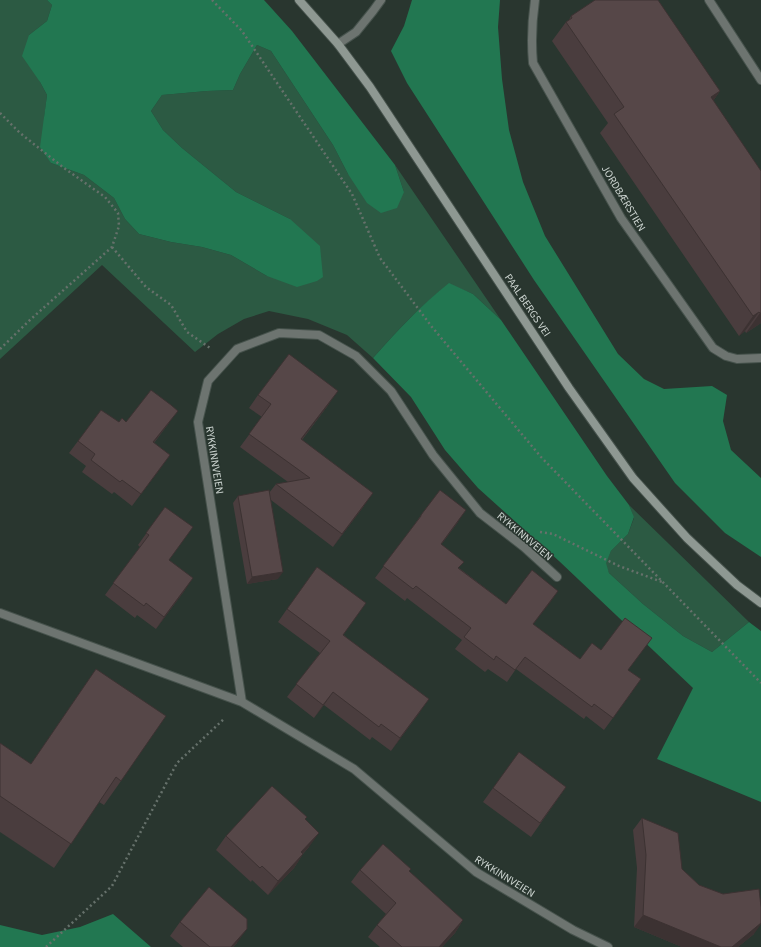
<svg xmlns="http://www.w3.org/2000/svg" width="761" height="947" viewBox="0 0 761 947" font-family="'Source Sans 3',sans-serif">
<style>
.green{fill:#2c5a43}
.forest{fill:#227751}
.lines{fill:none;stroke-linecap:round;stroke-linejoin:round}
.street-casing{stroke:#46524c;stroke-width:10}
.secondary-casing{stroke:#46524c;stroke-width:10}
.path{stroke:#66716b;stroke-width:2.5;stroke-dasharray:2 3;stroke-linecap:butt}
.street{stroke:#6d7470;stroke-width:8}
.secondary{stroke:#8e9892;stroke-width:8}
.wall{fill:#4a3d3e}
.shaded-wall{fill:#3c3232}
.building{fill:#564748;stroke:#3c3232}
.labels{text-anchor:middle;stroke-width:3;stroke-linejoin:round;paint-order:stroke}
.street-label{font-size:11px;fill:#ccd4d0;stroke:#29362f}
</style>
<rect width="100%" height="100%" fill="#29362f"/>
<!-- green -->
<path class="green" d="M0 0H47L52 5 47 21 29 35 40 82 47 95 44 119 51 163 84 175 114 198 125 219 139 234 171 242 202 247 231 255 267 276 290 219 236 192 182 148 163 130 151 111 162 95 207 91 233 90 240 74 257 45 271 51 333 145 348 174 404 192 395 165 501 320 473 294 449 284C421 305 397 331 373 358L347 335 308 319 269 311 244 319 218 334 195 352 102 265 0 359Z
M629 505 749 622 712 652 683 636 643 604 609 573 605 563 611 551 628 534 634 518Z"/>
<!-- forest -->
<path class="forest" d="M47 0H264L292 31 395 165 404 192 397 208 381 213 367 203 348 174 333 145 271 51 257 45 240 74 233 90 207 91 162 95 151 111 163 130 182 148 236 192 290 219 320 246 323 277 317 281 297 287 267 276 231 255 202 247 171 242 139 234 125 219 114 198 84 175 51 163 40 147 47 95 40 82 22 56 29 35 47 21 52 5Z
M412 0H500L498 27 502 79 509 130 523 182 545 236 618 354 644 379 664 389 712 386 727 395 723 421 731 450 761 478V557L725 533 675 483 534 280 407 83 391 51 404 26Z
M449 283 473 294 501 320 607 476 629 505 634 517 628 534 611 551 606 563 609 573 643 604 683 636 712 652 749 622 761 631V802L657 759 693 688 559 561 478 488 445 450 411 397 373 358C397 331 421 305 449 283Z
M113 914 151 947H0V925L42 935 80 927Z"/>
<g class="lines">
<!-- street casing -->
<g class="street-casing">
<path id="street" d="M535 0C532 21 531 41 533 63L621 218 713 348 726 356 737 359 761 358
M709 0 761 80
M338 44 356 32 373 11 381 0
M0 613 242 702 354 769 476 872 573 930 608 947
M242 702 198 422 208 381 237 349 279 333 319 335 356 356 391 391 433 455 480 513 524 547 557 577"/>
</g>
<!-- secondary casing -->
<g class="secondary-casing">
<path id="secondary" d="M299 0 338 44 370 87 569 388 633 478 687 538 737 585 761 603"/>
</g>
<!-- path -->
<path class="path" d="M212 0 242 31 352 194 380 258 432 327 541 457 761 683
M0 113 20 133 64 168 105 197 118 213 119 226 112 247 31 319 0 349
M112 247 146 287 171 305 187 332 210 348
M540 532 553 534 619 566 662 582
M46 947 112 886 177 763 225 718"/>
<!-- street -->
<use href="#street" class="street"/>
<!-- secondary -->
<use href="#secondary" class="secondary"/>
</g>
<!-- wall -->
<path class="wall" d="M571 16 720 91 713 101 761 171V323L746 333 745 331 739 336 600 133 608 123 552 41 566 22 569 20Z
M258 395 329 404 302 440 364 506 333 547 271 500 278 579 247 584 233 503 238 496 269 493 276 484 288 482 240 447 262 417 249 408Z
M171 405 169 423 154 443 170 455 132 506 114 492 112 494 82 472 86 466 69 453 78 441 119 422H126Z
M165 507 169 560 185 590 156 629 137 615 135 618 105 595 140 547 138 545Z
M421 515 458 522 441 545 459 568 506 604 558 591 533 624 580 659 629 671 632 692 604 730 586 716 584 719 516 669 507 682 488 669 485 672 455 649 462 640 407 598 405 601 375 578 412 528Z
M287 609 344 635 420 712 391 751 372 737 370 740 324 705 314 718 287 697 320 653 278 622Z
M96 669 121 781 104 805 99 802 54 868 0 832V743L31 764Z
M566 787 531 837 483 802 493 788Z
M642 818 682 869 699 885 723 894 754 934 738 947H682L634 927 637 868 633 830Z
M305 820 309 847 303 854 294 868 268 895 252 880 251 882 216 850 226 836Z
M411 869 409 871 463 920 455 933 442 947H380L368 937 377 925 386 914 351 882 360 870Z
M180 922 237 943 233 947H183L170 936Z"/>
<!-- shaded-wall -->
<path class="shaded-wall" d="M720 91 706 111 711 97Z
M759 312 745 331 739 336 753 316Z
M760 313H761V323L746 333Z
M338 391 329 404 292 452 301 439Z
M178 411 169 423 144 455 153 442Z
M170 455 161 468 132 506 141 494Z
M373 493 364 506 333 547 342 534Z
M466 510 458 522 432 557 441 544Z
M283 572 278 579 247 584 252 577Z
M193 578 185 590 156 629 164 617Z
M558 591 550 603 524 636 533 624Z
M333 692 324 705 314 718 323 705Z
M429 699 420 712 391 751 400 738Z
M319 833 309 847 291 866 301 852Z
M303 854 294 868 268 895 278 881Z
M643 915 721 947H682L634 927Z
M463 920 455 933 442 947H439Z
M761 923V924L754 934 738 947H732Z
M247 929 237 943 233 947H231Z"/>
<!-- building -->
<path class="building" d="M595 0H658L720 91 711 97 761 171V313H760L759 312 753 316 614 114 624 107 566 22 572 18 571 16Z
M289 354 338 391 301 439 373 493 342 534 276 484 310 478 249 434 271 404 258 395Z
M151 390 171 405 178 411 153 442 170 455 141 494 122 480 120 482 91 460 95 454 78 441 101 410 119 422 122 418 126 422Z
M269 490 283 572 252 577 238 496Z
M440 490 466 510 441 544 464 562 458 568 506 604 532 570 558 591 533 624 580 659 592 643 601 650 625 618 652 638 628 670 641 679 613 718 594 704 592 707 525 657 515 670 496 656 494 660 464 637 471 628 416 586 413 589 383 566 421 516V515Z
M165 507 193 527 169 560 193 578 164 617 146 603 144 606 113 583 149 535 146 533Z
M317 567 366 603 343 635 429 699 400 738 381 724 379 727 333 692 323 705 296 684 330 641 287 609Z
M96 669 166 716 121 781 116 777 71 844 0 796V743L31 764Z
M519 752 566 787 540 823 493 788Z
M272 786 307 817 305 819 319 833 301 852 303 854 278 881 262 866 260 868 226 836Z
M642 818 678 833 682 869 699 885 723 894 759 889 761 907V923L732 947H721L643 915 646 855Z
M383 844 411 869 409 871 463 920 439 947H402L377 925 396 903 360 870Z
M209 887 247 919V929L231 947H210L180 922Z"/>
<g class="labels">
<!-- street labels -->
<g class="street-label">
<text transform="translate(624 198) rotate(59)" y="4">JORDBÆRSTIEN</text>
<text transform="translate(528 305) rotate(56)" y="4">PAAL BERGS VEI</text>
<text transform="translate(215 460) rotate(81)" y="4">RYKKINNVEIEN</text>
<text transform="translate(525 536) rotate(40)" y="4">RYKKINNVEIEN</text>
<text transform="translate(505 876) rotate(32)" y="4">RYKKINNVEIEN</text>
</g>
</g>
</svg>
